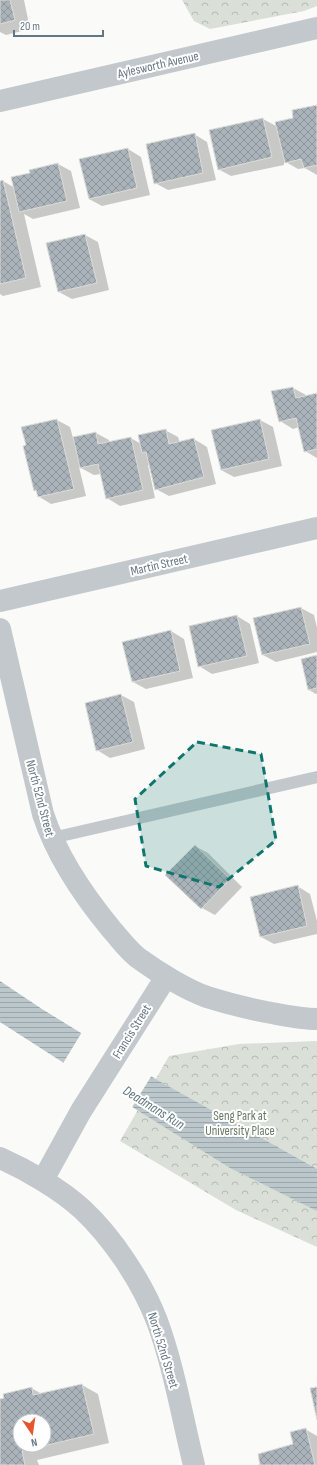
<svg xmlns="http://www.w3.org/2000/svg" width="317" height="1465" viewBox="0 0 317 1465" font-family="'Sofia Sans Condensed',sans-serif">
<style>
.forest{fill:url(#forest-crowns)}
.water{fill:url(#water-rules)}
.pier{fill:#fafaf8}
.shadow{fill:#0003;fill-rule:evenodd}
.building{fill:url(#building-cross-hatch);stroke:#dcdcda;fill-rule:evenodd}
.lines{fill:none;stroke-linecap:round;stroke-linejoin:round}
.service{stroke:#c3c8cc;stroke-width:12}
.minor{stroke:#c3c8cc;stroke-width:22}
.marked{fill:#0f766e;fill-opacity:0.2;stroke:#0f766e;stroke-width:3;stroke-dasharray:8 5;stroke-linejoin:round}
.labels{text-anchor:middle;stroke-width:4;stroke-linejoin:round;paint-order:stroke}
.street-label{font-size:13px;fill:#657683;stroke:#fff}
.park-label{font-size:13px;fill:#687a64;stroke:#fff}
.water-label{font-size:14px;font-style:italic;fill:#60757c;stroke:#fff}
</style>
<defs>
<pattern id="forest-crowns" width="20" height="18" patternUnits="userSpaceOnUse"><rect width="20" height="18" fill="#dadfd7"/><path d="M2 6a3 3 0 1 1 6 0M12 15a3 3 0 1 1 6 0" fill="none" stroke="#b4b9b4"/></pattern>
<pattern id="water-rules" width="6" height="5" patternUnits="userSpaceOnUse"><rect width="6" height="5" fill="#bbc7cb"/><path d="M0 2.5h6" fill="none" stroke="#9ca6aa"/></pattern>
<pattern id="building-cross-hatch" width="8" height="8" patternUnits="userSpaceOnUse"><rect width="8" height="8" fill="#aab3b9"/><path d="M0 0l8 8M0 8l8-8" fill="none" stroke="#8e969c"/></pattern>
</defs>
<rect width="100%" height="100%" fill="#fafaf8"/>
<!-- forest -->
<path class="forest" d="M182 0H317V6L304 11 210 29 194 21Z
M317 1041V1247L236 1210 120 1141 169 1056 239 1044Z"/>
<!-- water -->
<path class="water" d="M0 981 42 1009 159 1081 317 1169V1211L230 1168 137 1110 0 1022Z"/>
<!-- pier -->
<path class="pier" d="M82 1032 152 1075 131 1109 62 1065Z"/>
<!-- shadow -->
<path class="shadow" d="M0 0H24L30 29 6 35 0 32Z
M317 106V175L305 168 298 169 284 161V165L231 176 218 169 263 119 278 127Z
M194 134 207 142 216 180 168 190 155 183Z
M128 149 141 157 150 195 102 206 89 199Z
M58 164 71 171 80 208 33 219 24 214 41 287 3 296 0 294V182L3 181 15 188 31 174Z
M85 235 98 242 109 290 72 299 59 292 48 244Z
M293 388 306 395V397L317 394V458L305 451 299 427 293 429 280 421Z
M57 420 70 427 73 438 96 433 109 440V443L131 438 141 444 165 430 178 437 180 443 194 439 207 447 216 484 169 496 156 489 150 465H148L155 498 120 506 107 498 101 474 94 475 79 467 86 496 51 504 38 496 37 492 35 490 23 428Z
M260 420 273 427 282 466 234 477 221 470Z
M301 608 314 615 317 628V652L276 662 263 655Z
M237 616 250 624 259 663 212 674 199 666Z
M171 631 184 639 193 678 146 689 133 682Z
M317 656V694H316L309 690Z
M121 695 134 702 145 749 110 758 97 750Z
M195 846 208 853 242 887 215 915 202 908Z
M297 886 310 894 317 921V934L274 944 261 937Z
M82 1385 98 1394 109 1443 37 1460 39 1465H0V1400L31 1388 42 1394ZM20 1421H44V1445H20Z
M305 1429 317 1436V1465H261L294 1445Z"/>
<!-- building -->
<path class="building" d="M0 0H10L15 20 0 24Z
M317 105V165L304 168 301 159 285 163 275 122 293 118 292 110Z
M263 118 272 157 218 170 209 130Z
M195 133 203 173 154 184 146 144Z
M128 148 137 188 89 199 79 159Z
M58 163 67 201 19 212 11 177 30 173 29 170Z
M3 180 26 278 0 284V181Z
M85 234 97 283 58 292 46 243Z
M293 387 296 398 317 393V449L304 452 296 418 279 422 271 391Z
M57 419 74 489 38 497 36 490 34 491 23 446 26 445 21 427Z
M260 419 269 459 221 470 211 430Z
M166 429 169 444 194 438 204 477 155 490 146 452 142 453 138 435Z
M96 432 98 444 131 437 143 490 106 499 98 464 80 468 73 437Z
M301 607 310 644 262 655 253 618Z
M237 615 247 656 198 667 189 626Z
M171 630 180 671 132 682 122 642Z
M317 655V688L308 690 301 659Z
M121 694 133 742 96 751 85 703Z
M195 845 230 879 201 909 165 875Z
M298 885 307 926 260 937 250 897Z
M82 1384 94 1434 22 1451 25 1465H0V1399L4 1398 3 1394 32 1387 33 1395ZM20 1421H44V1445H20Z
M317 1387V1420L310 1388Z
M306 1428 315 1465H258H260L258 1454 293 1444 290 1432Z"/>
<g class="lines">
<!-- service -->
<path class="service" d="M52 838 317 777"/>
<!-- minor -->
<path class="minor" d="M0 101 317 28
M0 601 317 528
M0 629 43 814C57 857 83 895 112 930 121 940 130 953 141 960 159 973 187 990 207 997 226 1003 246 1008 266 1012 283 1015 300 1019 317 1019
M0 1158C27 1170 60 1189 82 1209 113 1238 142 1282 157 1321 174 1367 182 1417 194 1465
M43 1180 81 1111 166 977"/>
</g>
<!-- marked area -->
<path class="marked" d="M197 742 261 754 276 840 219 887 146 866 135 799Z"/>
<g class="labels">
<!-- street labels -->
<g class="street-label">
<text transform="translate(158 64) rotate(-13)" y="5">Aylesworth Avenue</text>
<text transform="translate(159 564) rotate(-13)" y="5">Martin Street</text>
<text transform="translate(41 798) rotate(75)" y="5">North 52nd Street</text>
<text transform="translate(131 1031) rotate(-58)" y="5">Francis Street</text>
<text transform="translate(164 1350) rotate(73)" y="5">North 52nd Street</text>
</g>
<!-- park labels -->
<g class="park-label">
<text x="240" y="1120">Seng Park at<tspan x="240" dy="15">University Place</tspan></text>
</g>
<!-- water labels -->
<g class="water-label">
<text transform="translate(154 1107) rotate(32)" y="5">Deadmans Run</text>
</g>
</g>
<!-- north arrow -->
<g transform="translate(32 1433) rotate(167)"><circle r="19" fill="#ffffff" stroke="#c1c8cd"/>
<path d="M0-3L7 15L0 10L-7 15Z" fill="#e4572e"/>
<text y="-6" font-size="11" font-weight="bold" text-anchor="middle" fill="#657683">N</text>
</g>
<!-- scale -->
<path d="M14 30v6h89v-6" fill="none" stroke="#657683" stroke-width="2"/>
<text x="20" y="30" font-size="12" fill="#657683" stroke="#ffffff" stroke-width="3" paint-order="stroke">20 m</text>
</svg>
